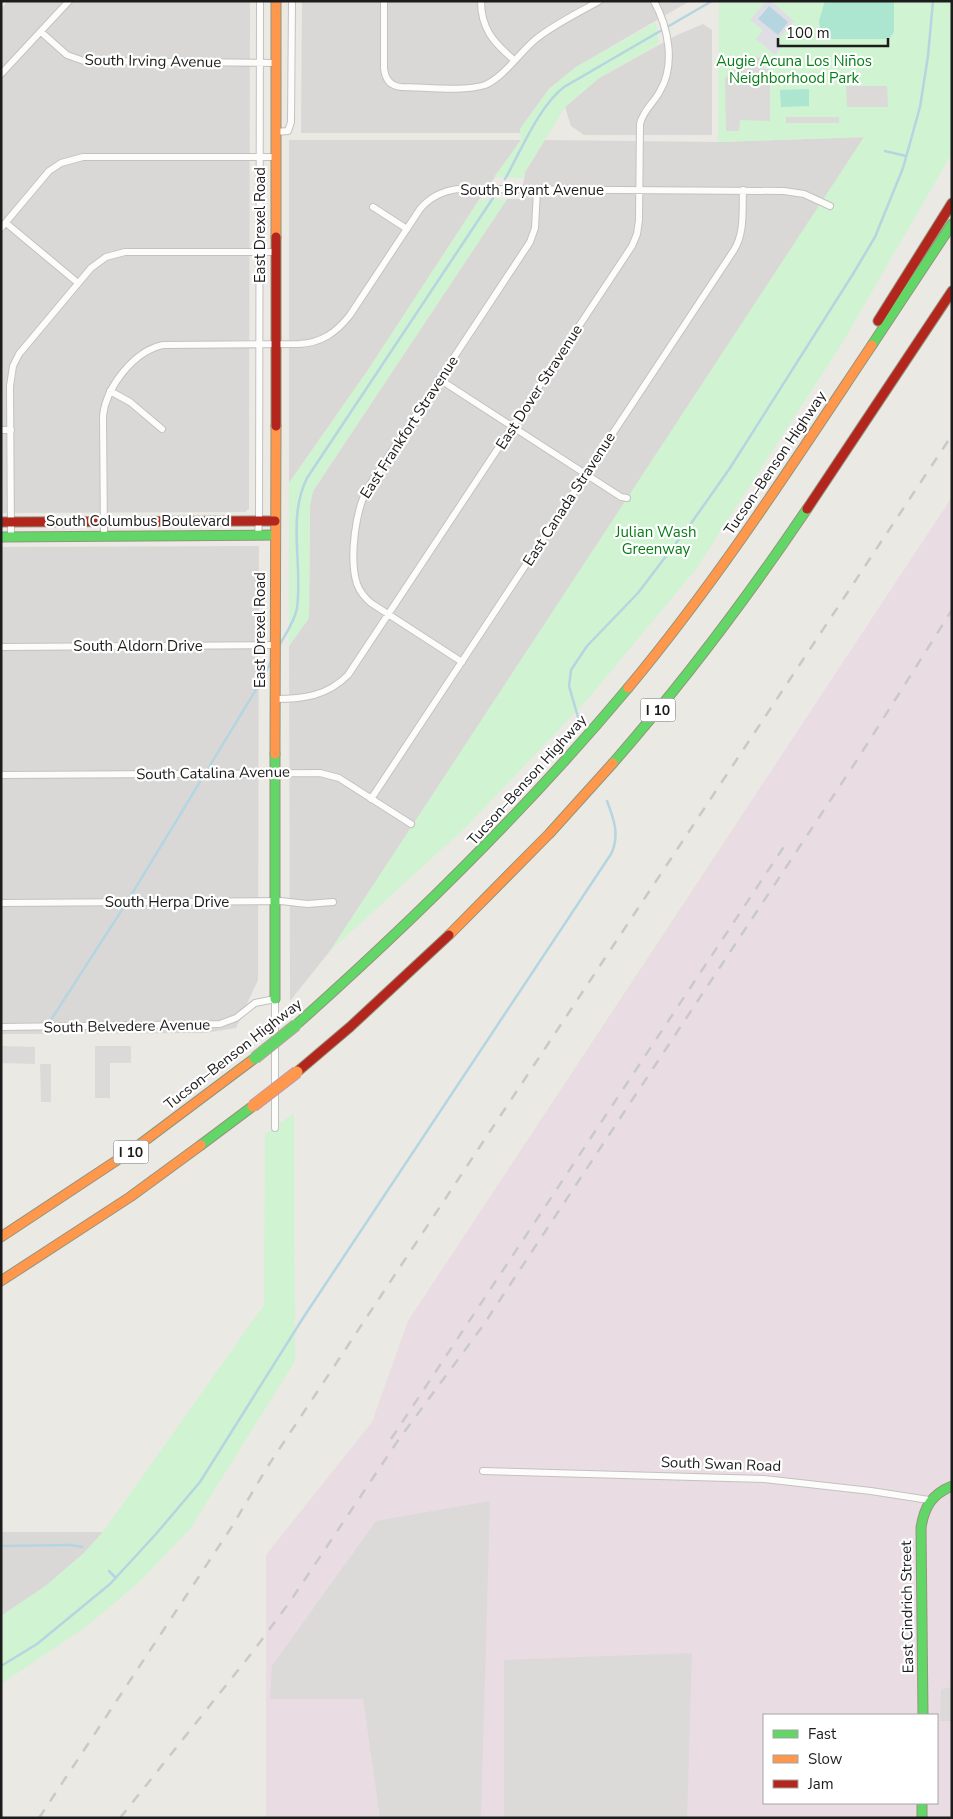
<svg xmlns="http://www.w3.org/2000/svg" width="953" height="1819" viewBox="0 0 953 1819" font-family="'Nunito Sans',sans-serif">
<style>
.residential{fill:#dad8d6}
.industrial{fill:#e9dce3;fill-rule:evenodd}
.park{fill:#d0f3d1}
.pitch{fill:#ace5d0}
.parking{fill:#dbdad8}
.plaza{fill:#dfdee4}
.water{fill:#b5d5e0}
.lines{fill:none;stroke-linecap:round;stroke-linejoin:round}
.stream{stroke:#b5d5e0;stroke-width:2.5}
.street-casing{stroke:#c3c2c0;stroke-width:8}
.fast-casing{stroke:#92957c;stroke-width:11}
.slow-casing{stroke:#92957c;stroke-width:11}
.jam-casing{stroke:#92957c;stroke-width:11}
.street{stroke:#fcfcfb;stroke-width:6}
.fast{stroke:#63d668;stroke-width:9}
.slow{stroke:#ff974d;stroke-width:9}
.jam{stroke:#b3261e;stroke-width:9}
.rail{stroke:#c9c9c8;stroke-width:2.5;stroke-dasharray:10 10;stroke-linecap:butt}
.fast-bridge-casing{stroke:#c29aa4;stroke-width:13;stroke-linecap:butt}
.slow-bridge-casing{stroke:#c29aa4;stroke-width:13;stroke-linecap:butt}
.fast-bridge{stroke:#63d668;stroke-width:11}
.slow-bridge{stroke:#ff974d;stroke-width:11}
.labels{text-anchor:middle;stroke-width:4.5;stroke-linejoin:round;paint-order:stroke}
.shield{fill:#fff;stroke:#606060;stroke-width:1}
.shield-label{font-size:14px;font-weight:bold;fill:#1c1c1c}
.street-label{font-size:15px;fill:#1c1c1c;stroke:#fff}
.park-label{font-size:15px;fill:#057e16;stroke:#fff}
</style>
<rect width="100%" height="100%" fill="#ebe9e4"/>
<!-- residential -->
<path class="residential" d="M8 1H250L249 509 245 512 1 513V9Z
M302 1H690L576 67 549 89 520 129V133H301Z
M703 24 712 30V135H584L571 126 565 107 599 78 677 35Z
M865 137 330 951 290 1001 289 646 309 618 310 504 313 491 507 199H521L525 172 545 140 718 142Z
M289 140H521L479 200 368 370 289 483Z
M259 546 258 980 236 1028 205 1033 1 1034V547Z
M1 1532H103L84 1553 47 1585 1 1616Z"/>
<!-- industrial -->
<path class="industrial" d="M952 497V1818H266V1555L372 1422 408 1321ZM764 1715H937V1803H764Z"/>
<!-- park -->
<path class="park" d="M719 1H952V153L841 345 696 569 587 700 466 827 330 951 864 137 718 142Z
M656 22 659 44 599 78 565 107 525 172 524 178 494 177 521 140 520 129 549 89 576 67Z
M507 199 313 491 310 505 309 618 289 646V483L368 370 479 200Z
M294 1113 295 1361 190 1529 138 1583 87 1626 1 1684V1616L47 1585 84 1553 103 1532 264 1305 265 1134Z"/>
<!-- pitch -->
<path class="pitch" d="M825 1H894V32L889 39H821L819 21Z
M809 89V106L781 107 780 90Z"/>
<!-- parking -->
<path class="parking" d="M734 56 764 58V69H770V121L740 120 739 131H726L725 78 728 76V72H734Z
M846 86H887L888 107H847Z
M786 117H839V123H786Z
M1 1046 35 1047V1064L1 1063Z
M95 1046H131V1063H110V1098H95Z
M40 1064H51V1102H41Z
M490 1501 481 1818H380L363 1699H270L272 1666 376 1521Z
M692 1653 687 1818H504V1660Z
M952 1687V1721H940L941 1689Z"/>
<!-- plaza -->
<path class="plaza" d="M766 1H771L794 21 777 41 783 45 775 55 756 39 763 30 750 20Z"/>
<!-- water -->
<path class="water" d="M769 6 788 22 778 35 758 19Z"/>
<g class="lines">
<!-- stream -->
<path class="stream" d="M885 151 906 156
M505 179C521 151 539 106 564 87L712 1
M279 646C285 635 295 621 297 608 303 565 287 518 307 478L493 198
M578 717 569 686 571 670 587 646 638 593 692 522 730 468 853 274 875 237 903 168 920 107 928 56 933 1
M47 1026 127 902 260 683 272 660
M1 1546 71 1545 82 1547
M109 1571 116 1578
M1 1666 37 1644 110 1584 156 1534 200 1482 303 1318 611 854C620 836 614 819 607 801"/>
<!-- street casing -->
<g class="street-casing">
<path id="street" d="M384 1V68C385 79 390 86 401 87 425 87 463 92 485 85 503 78 520 52 536 39 555 24 578 13 599 1
M481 1C481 29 494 43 514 60
M41 32 67 55 84 61 275 63
M1 74 69 1
M275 132 288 131 291 122 292 1
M373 207 407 229
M6 223 78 283
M1 228 49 171 61 163 83 157H275
M439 379 621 497 627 498
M110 391 130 402 162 429
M1 430H11
M258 535 259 521 260 1
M104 536 103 416C106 387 134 351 163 345L299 344C321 343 336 333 350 315L420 209C430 197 442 191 458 189L784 191 804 194 830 206
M11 537 10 386 13 366 19 354 91 268 106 257 125 252H276
M1 647 275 645
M462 662 371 603C365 598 360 592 357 584 349 559 355 509 369 486L530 242 535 228 537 190
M275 699C304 699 327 696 348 675L632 246 637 234 639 220 640 124C643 110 654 103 660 91 676 64 668 27 654 1
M1 775 320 773 339 778 411 824
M371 799 734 250C745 232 742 211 743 190
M1 903 281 901 307 904 333 902
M1 1027 220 1024 236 1018 255 1003 275 999V1128
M483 1471 764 1479 871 1491 929 1500"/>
</g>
<!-- fast casing -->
<g class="fast-casing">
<path id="fast" d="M872 345 952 224
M1 537 275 535
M613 763C683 683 747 598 807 509
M275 999V754
M296 1025C414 920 526 810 628 688
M201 1145 253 1106
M923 1715 921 1528C924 1507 932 1494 952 1486
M922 1803V1818"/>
</g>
<!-- slow casing -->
<g class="slow-casing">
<path id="slow" d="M276 237V1
M628 688C718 580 794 462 872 345
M275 754 276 426
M449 935 549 834 613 763
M1 1237 131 1151 255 1058
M1 1281 130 1197 201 1145"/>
</g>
<!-- jam casing -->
<g class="jam-casing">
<path id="jam" d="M878 321 952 203
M276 426V237
M807 509 952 291
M1 522 275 521
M297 1072 350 1027 449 935"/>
</g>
<!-- street -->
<use href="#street" class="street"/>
<!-- fast -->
<use href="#fast" class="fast"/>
<!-- slow -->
<use href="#slow" class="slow"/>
<!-- jam -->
<use href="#jam" class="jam"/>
<!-- rail -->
<path class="rail" d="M391 1439 785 845
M39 1818 231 1528 268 1466 952 435
M120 1818 251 1654 289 1603 399 1439 482 1327 857 760 952 610"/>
<!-- fast-bridge casing -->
<g class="fast-bridge-casing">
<path id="fast-bridge" d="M255 1058 296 1025"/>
</g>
<!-- slow-bridge casing -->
<g class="slow-bridge-casing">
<path id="slow-bridge" d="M253 1106 297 1072"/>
</g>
<!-- fast-bridge -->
<use href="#fast-bridge" class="fast-bridge"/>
<!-- slow-bridge -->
<use href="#slow-bridge" class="slow-bridge"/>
</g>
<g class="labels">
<!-- shield labels -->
<g class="shield">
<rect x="640.5" y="698.5" width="35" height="23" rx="4"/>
<rect x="113.5" y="1140.5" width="35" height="23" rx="4"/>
</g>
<g class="shield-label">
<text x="658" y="715">I 10</text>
<text x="131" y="1157">I 10</text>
</g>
<!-- street labels -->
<g class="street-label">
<text transform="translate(153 61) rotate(1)" y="5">South Irving Avenue</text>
<text x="532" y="195">South Bryant Avenue</text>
<text transform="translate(260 225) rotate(-90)" y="5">East Drexel Road</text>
<text transform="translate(539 387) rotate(-57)" y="5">East Dover Stravenue</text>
<text transform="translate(409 427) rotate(-57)" y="5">East Frankfort Stravenue</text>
<text transform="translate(775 463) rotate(-56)" y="5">Tucson–Benson Highway</text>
<text transform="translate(569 499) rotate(-57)" y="5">East Canada Stravenue</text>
<text x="138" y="526">South Columbus Boulevard</text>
<text transform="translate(260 630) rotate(-90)" y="5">East Drexel Road</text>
<text x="138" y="651">South Aldorn Drive</text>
<text transform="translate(213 773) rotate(-1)" y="5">South Catalina Avenue</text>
<text transform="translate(527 780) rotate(-48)" y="5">Tucson–Benson Highway</text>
<text x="167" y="907">South Herpa Drive</text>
<text transform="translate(127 1026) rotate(-1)" y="5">South Belvedere Avenue</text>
<text transform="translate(233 1054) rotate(-38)" y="5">Tucson–Benson Highway</text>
<text transform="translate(721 1464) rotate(2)" y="5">South Swan Road</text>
<text transform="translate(907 1607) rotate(-91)" y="5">East Cindrich Street</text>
</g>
<!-- park labels -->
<g class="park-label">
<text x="794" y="66">Augie Acuna Los Niños<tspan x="794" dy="17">Neighborhood Park</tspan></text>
<text x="656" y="537">Julian Wash<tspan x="656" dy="17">Greenway</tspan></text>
</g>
</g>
<!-- border -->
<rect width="953" height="1819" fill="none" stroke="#1c1c1c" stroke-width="5"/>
<!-- legend -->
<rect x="763" y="1714" width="175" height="90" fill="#ffffff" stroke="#a4a4a4"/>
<rect x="773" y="1730" width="25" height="8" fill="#63d668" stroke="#a4a4a4"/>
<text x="808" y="1739" font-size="15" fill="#1c1c1c">Fast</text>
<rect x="773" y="1755" width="25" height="8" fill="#ff974d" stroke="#a4a4a4"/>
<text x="808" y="1764" font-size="15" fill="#1c1c1c">Slow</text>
<rect x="773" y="1780" width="25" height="8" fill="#b3261e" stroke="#a4a4a4"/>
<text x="808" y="1789" font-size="15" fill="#1c1c1c">Jam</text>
<!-- scale -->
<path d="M778 38v8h110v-8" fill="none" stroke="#1c1c1c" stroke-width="2.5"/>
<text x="786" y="38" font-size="15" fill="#1c1c1c" stroke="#ffffff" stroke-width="4" paint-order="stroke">100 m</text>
</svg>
